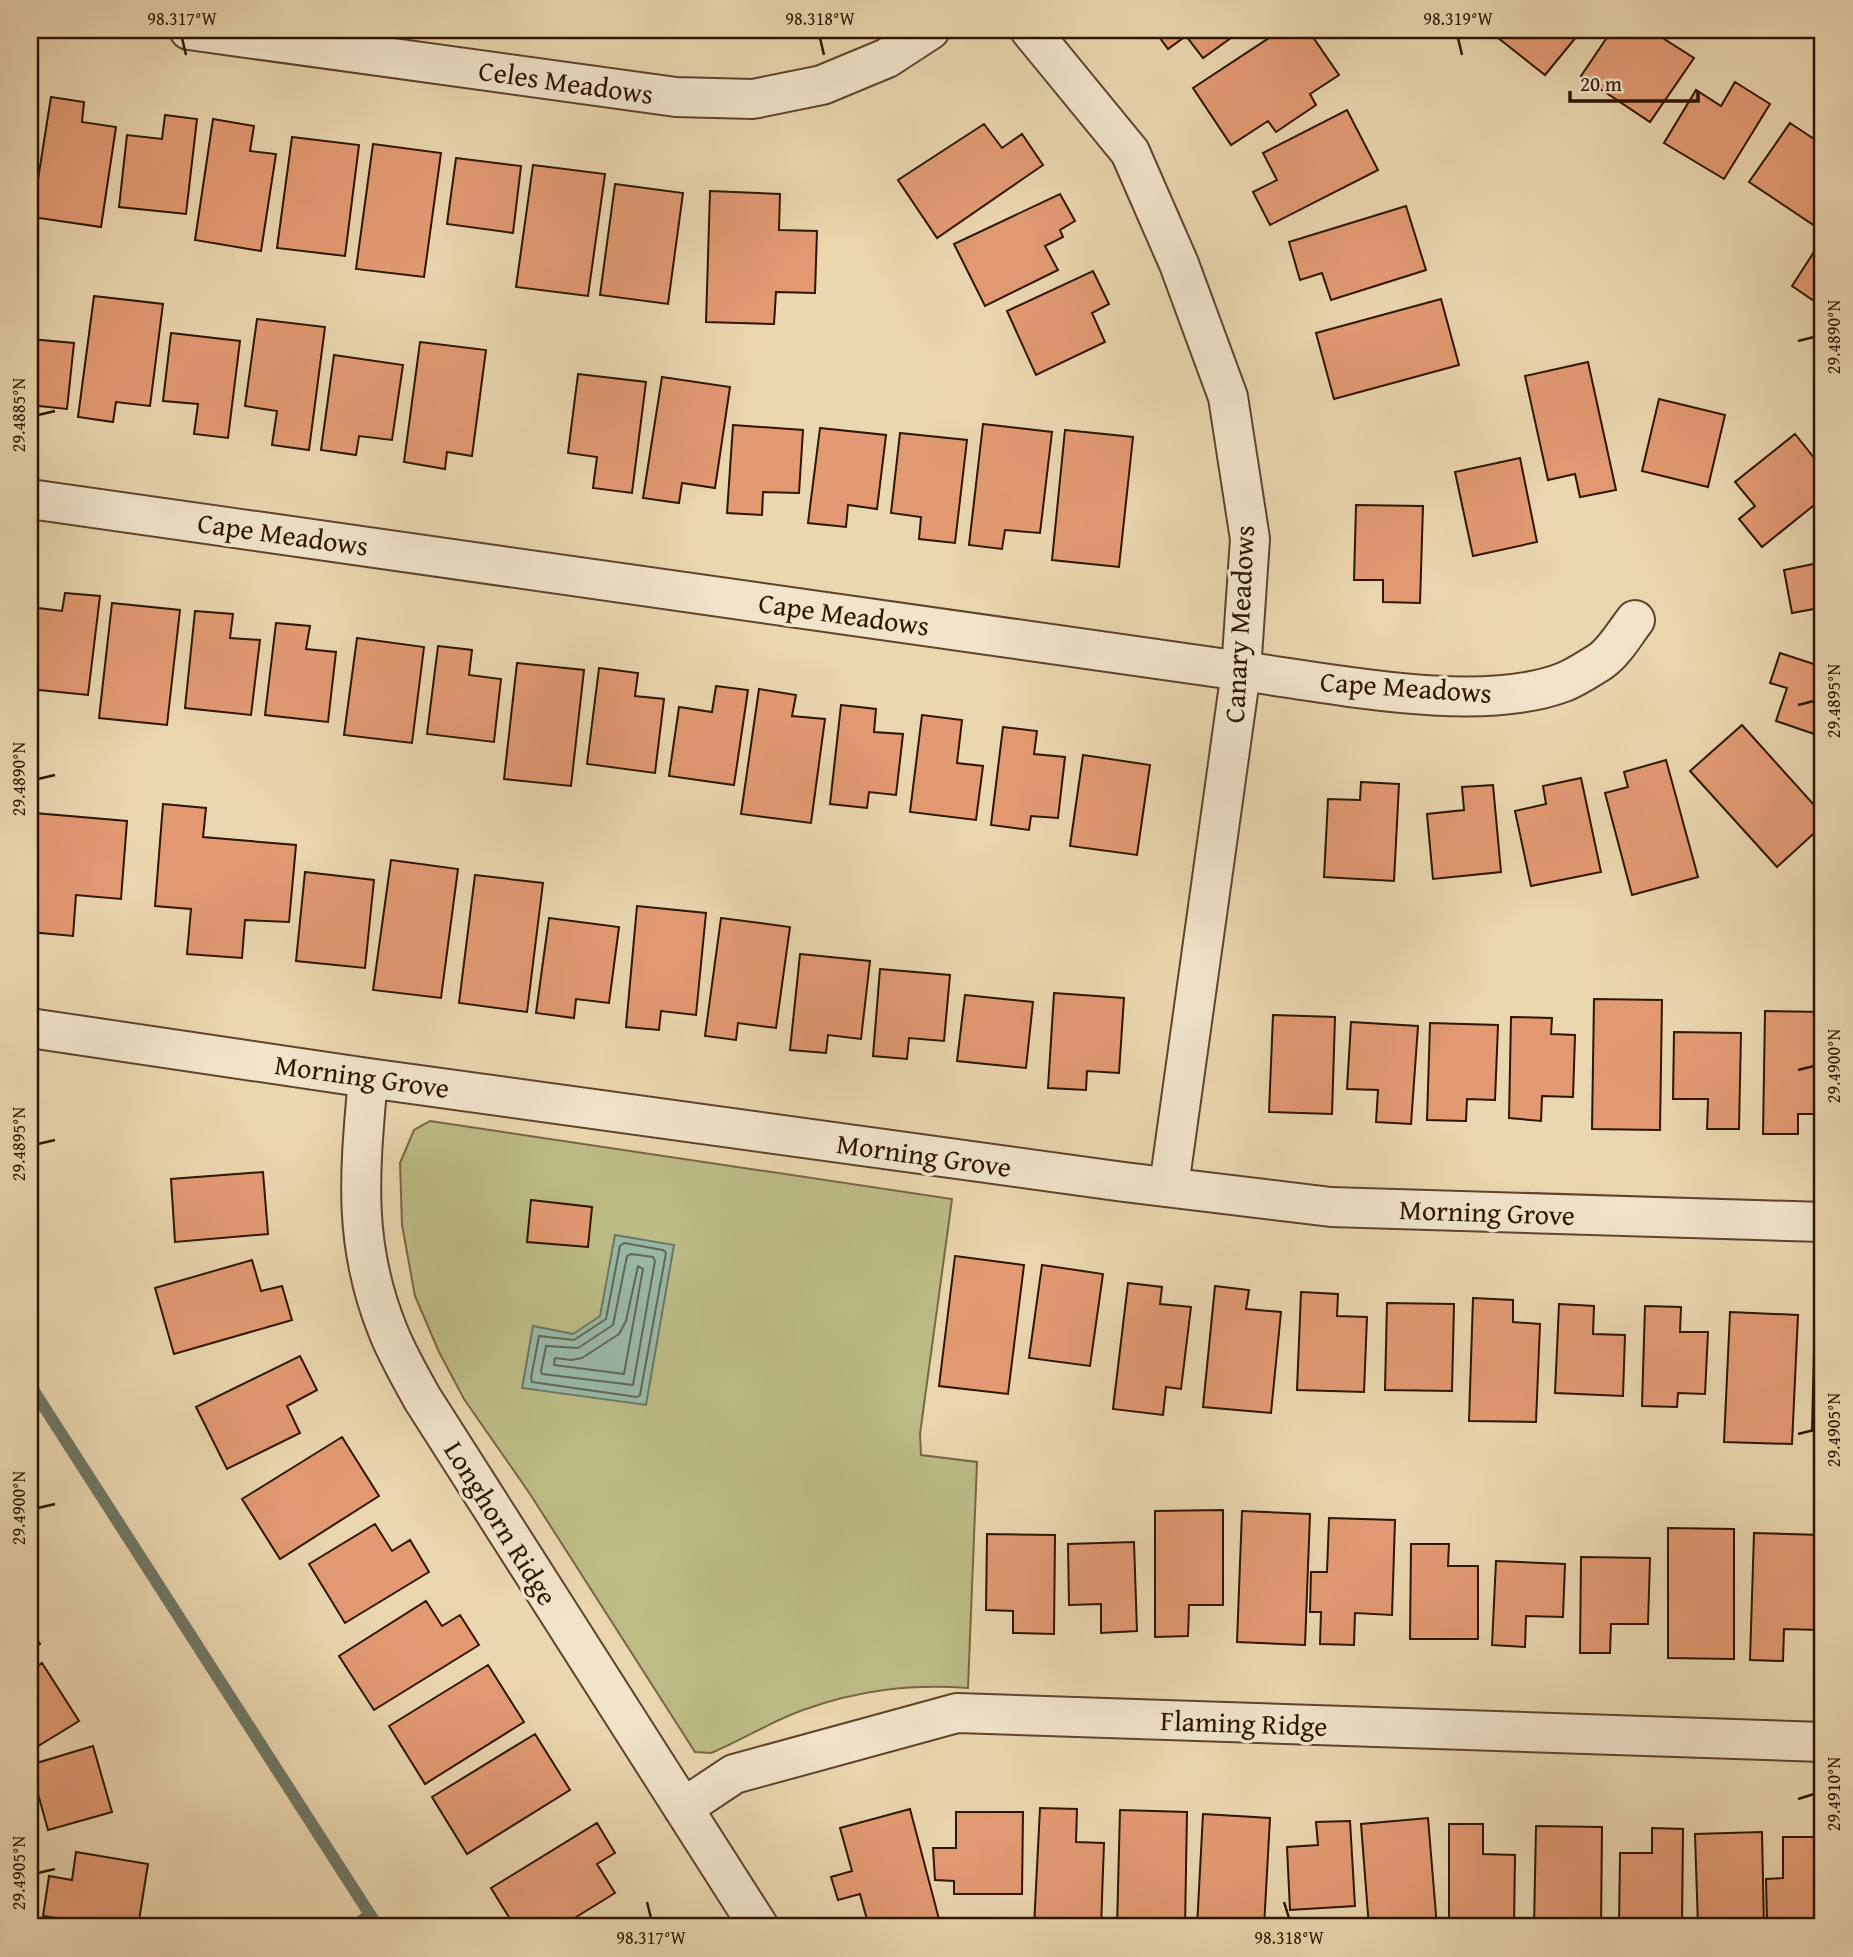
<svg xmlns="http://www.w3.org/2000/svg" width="1853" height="1957" viewBox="0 0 1853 1957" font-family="'Gentium Book Plus',serif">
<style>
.green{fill:#bdbc86;stroke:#766843;stroke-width:2}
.water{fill:#98b9a7;stroke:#6e7764;stroke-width:2}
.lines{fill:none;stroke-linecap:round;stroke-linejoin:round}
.shore{stroke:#636754;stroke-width:2}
.stream{stroke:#6e7764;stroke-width:12}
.building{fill:#e39a73;stroke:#2e1500;stroke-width:2}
.minor-casing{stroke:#5d452c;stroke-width:42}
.minor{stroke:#f1e4cb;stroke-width:38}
.ticks{fill:none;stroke:#2e1500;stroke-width:2.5}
.labels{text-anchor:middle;stroke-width:7;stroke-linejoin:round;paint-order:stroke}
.street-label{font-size:28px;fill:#2e1500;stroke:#f1e4cb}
.neatline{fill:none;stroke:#2e1500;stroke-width:2.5}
.ticks-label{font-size:18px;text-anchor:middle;fill:#2e1500}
</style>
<rect width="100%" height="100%" fill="#ead6af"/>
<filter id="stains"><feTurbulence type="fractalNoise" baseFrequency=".00286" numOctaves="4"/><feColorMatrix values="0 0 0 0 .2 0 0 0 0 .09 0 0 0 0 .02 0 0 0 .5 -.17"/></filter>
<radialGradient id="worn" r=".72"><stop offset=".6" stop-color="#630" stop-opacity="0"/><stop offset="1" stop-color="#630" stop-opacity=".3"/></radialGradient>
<!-- green -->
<path class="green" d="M430 1121 952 1199 920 1434 921 1455 977 1462 968 1688C910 1684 858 1690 803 1710 772 1721 742 1740 711 1753L695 1752 530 1494 464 1399 439 1352 415 1296 402 1225 400 1163 414 1130Z"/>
<!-- water -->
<path class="water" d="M615 1235 674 1245 646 1405 522 1388 533 1326 573 1334 600 1316Z"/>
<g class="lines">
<!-- shore -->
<path class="shore" d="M624 1243 663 1250 666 1253 640 1395 637 1397 532 1382 531 1378 539 1336 574 1340 606 1319 620 1246Z
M631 1254 653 1257 655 1261 633 1385 542 1374 541 1371 546 1346 578 1348 613 1325 627 1256Z
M638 1266 643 1269 624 1374 554 1365 555 1358 571 1360 582 1358 619 1334 626 1321Z"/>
<!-- stream -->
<path class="stream" d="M30 1385 378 1927
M354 1927 370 1914"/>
</g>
<!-- building -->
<path class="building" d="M1154 30H1242L1203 58 1186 36 1168 49Z
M1281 30H1308L1339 75 1310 94 1316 105 1276 132 1268 121 1231 145 1193 88Z
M1488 30H1582L1545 75Z
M1612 30H1650L1694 58 1650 122 1581 76Z
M1735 82 1770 104 1724 179 1664 143 1696 90 1721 106Z
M30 93 37 94 30 144Z
M51 97 84 102 82 122 116 127 101 227 32 217Z
M1347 110 1378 170 1270 225 1253 192 1277 180 1263 153Z
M165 115 197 119 186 214 119 207 127 135 162 139Z
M213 119 254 126 250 151 276 154 261 251 195 240Z
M1790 123 1823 145V214L1815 226 1749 182Z
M984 124 1002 148 1022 134 1043 165 937 238 898 180Z
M292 137 359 145 345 256 277 248Z
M373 144 441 153 424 277 356 269Z
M456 158 521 166 513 233 447 224Z
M533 165 605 174 588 296 516 287Z
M615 184 683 193 668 304 600 295Z
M710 191 780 194 779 230 817 231 815 293 776 292 774 324 706 322Z
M1060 194 1075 221 1060 230 1063 237 1045 246 1058 270 985 306 954 244Z
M1406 206 1426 270 1331 300 1322 273 1300 280 1289 242Z
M1823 238V307L1792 286Z
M1093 271 1109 304 1092 313 1105 342 1036 375 1007 311Z
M94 296 163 304 150 406 116 402 113 422 78 417Z
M1441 299 1459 365 1334 399 1316 333Z
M257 319 325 327 309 450 272 445 277 411 245 406Z
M171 333 240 341 228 438 194 434 198 404 163 401Z
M30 339 74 343 67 409 30 405Z
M420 342 486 350 472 456 447 452 445 469 404 462Z
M334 355 403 365 392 440 359 436 356 455 321 450Z
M1588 362 1616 490 1580 497 1575 474 1548 480 1525 376Z
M578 374 646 382 632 493 593 488 597 457 568 453Z
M662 377 730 387 715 488 682 483 679 503 643 498Z
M1659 399 1725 415 1708 487 1642 471Z
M983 424 1052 432 1040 533 1005 530 1002 549 969 545Z
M733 425 803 430 799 493 763 492 762 515 727 513Z
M820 428 886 435 877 509 848 505 846 527 808 523Z
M1065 430 1133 437 1119 567 1052 560Z
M900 433 967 440 955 543 919 539 921 517 891 513Z
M1795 434 1823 469V498L1762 547 1739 519 1755 506 1735 482Z
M1520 458 1537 542 1473 556 1455 472Z
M1356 505 1423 506 1420 603 1383 602V580H1354Z
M1823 562V633L1819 634 1814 609 1792 613 1784 570Z
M65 593 100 596 88 695 30 689V607L62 611Z
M112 603 180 610 167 725 99 718Z
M195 611 233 614 230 638 260 640 251 715 185 708Z
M276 623 310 626 306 649 336 652 328 722 265 715Z
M357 638 424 647 412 743 344 735Z
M438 646 472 650 469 675 501 679 494 742 427 734Z
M1780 653 1823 667V737L1776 721 1787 688 1770 683Z
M517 663 584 670 571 786 504 779Z
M599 668 638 673 635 696 664 699 655 773 587 764Z
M716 686 748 690 734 785 669 776 679 707 712 712Z
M759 689 796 695 792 716 825 719 811 823 741 814Z
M841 705 876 709 874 732 903 734 896 795 869 792 867 808 830 804Z
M922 715 962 720 957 763 983 766 976 820 910 812Z
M1742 725 1823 815V825L1777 867 1690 771Z
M1003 727 1037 731 1034 754 1065 757 1058 818 1031 816 1029 830 991 825Z
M1083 755 1150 765 1137 855 1070 846Z
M1666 760 1698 877 1632 895 1605 793 1628 787 1624 772Z
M1581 778 1601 872 1531 886 1515 811 1546 804 1543 786Z
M1361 782 1399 784 1394 881 1324 877 1328 799 1360 800Z
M30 784 37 785 35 813 127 821 121 899 76 895 73 936 30 932Z
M1493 785 1501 872 1433 879 1427 814 1464 810 1462 787Z
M163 804 206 808 203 837 296 845 289 922 245 920 242 958 187 954 191 909 155 906Z
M391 860 458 869 441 998 373 990Z
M305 872 374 880 365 968 296 961Z
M475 875 543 883 527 1012 459 1003Z
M637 906 706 913 696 1015 661 1011 659 1030 626 1027Z
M549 918 619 927 609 1003 576 999 574 1018 536 1013Z
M721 918 790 927 776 1028 738 1023 736 1040 705 1036Z
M800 954 870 961 861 1039 828 1035 826 1053 790 1050Z
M880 969 950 975 944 1041 909 1038 907 1059 873 1056Z
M1054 993 1124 998 1119 1073 1087 1071 1086 1090 1048 1088Z
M965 995 1033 1002 1026 1068 957 1061Z
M1594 999 1662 1000 1660 1130 1592 1129Z
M1765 1011 1823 1012V1114H1798V1134H1763Z
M1273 1015 1335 1017 1332 1114 1269 1112Z
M1511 1017 1552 1018 1551 1034 1575 1035 1573 1097 1542 1096 1541 1121 1509 1118Z
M1351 1022 1418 1026 1411 1124 1376 1122 1378 1090 1347 1089Z
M1430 1023 1498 1025 1495 1100 1467 1099 1466 1121 1427 1120Z
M1674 1032 1741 1033 1739 1129H1707L1708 1099H1673Z
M263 1172 268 1234 175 1242 171 1179Z
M531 1200 592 1207 588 1247 527 1242Z
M955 1256 1024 1265 1008 1394 939 1386Z
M252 1260 261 1291 282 1286 292 1320 174 1354 155 1288Z
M1042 1265 1103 1274 1090 1366 1029 1358Z
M1128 1283 1162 1287 1160 1304 1191 1307 1181 1389 1166 1387 1163 1415 1113 1409Z
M1215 1286 1249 1290 1246 1309 1281 1312 1271 1413 1203 1407Z
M1301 1292 1338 1294 1337 1316 1367 1317 1364 1392 1297 1390Z
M1473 1298 1513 1300V1322L1540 1324 1536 1422 1469 1421Z
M1387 1303 1454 1304 1452 1391 1385 1390Z
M1559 1304 1594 1306 1593 1334 1625 1335 1623 1396 1555 1393Z
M1645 1306 1681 1307 1680 1332H1708L1705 1394 1678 1393 1677 1407 1642 1406Z
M1815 1310 1823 1311V1432L1812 1431Z
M1730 1312 1798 1315 1792 1444 1724 1442Z
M300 1356 317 1390 287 1406 300 1433 227 1469 196 1407Z
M342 1437 379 1496 280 1559 242 1499Z
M1223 1510V1605H1189L1188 1636 1155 1637V1511Z
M1242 1511 1310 1514 1305 1645 1237 1642Z
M1329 1518 1395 1520 1392 1615 1355 1613 1354 1645 1320 1644 1321 1612H1310L1311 1572H1327Z
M375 1524 392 1551 410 1540 429 1572 345 1623 309 1564Z
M1668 1528 1734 1529V1659L1668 1658Z
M1754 1533 1823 1535 1819 1630 1784 1629 1783 1661 1750 1660Z
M987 1534 1055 1535 1054 1634 1013 1633V1611L986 1610Z
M1134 1542 1137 1631 1101 1633V1604L1069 1605 1068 1544Z
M1411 1544H1449L1448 1566H1478V1639H1410Z
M1581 1557 1650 1558 1648 1624H1611L1610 1653H1580Z
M1496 1561 1565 1564 1563 1617 1526 1616 1525 1647 1492 1645Z
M426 1601 442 1626 460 1615 479 1645 374 1710 339 1656Z
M30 1628 40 1644 30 1651Z
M42 1663 79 1721 30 1751V1671Z
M488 1665 524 1722 425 1784 389 1726Z
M535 1734 570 1790 467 1854 432 1797Z
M93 1746 112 1812 48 1830 30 1765Z
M1040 1808 1077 1809 1076 1842 1104 1843 1101 1927H1034Z
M910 1809 940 1923 924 1927H869L860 1894 838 1900 831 1877 852 1871 840 1828Z
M1120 1810 1187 1812 1185 1927H1117Z
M956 1812H1023L1022 1894H954V1881L935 1880 933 1848H956Z
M1203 1814 1270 1818 1264 1927H1197Z
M1428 1818 1437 1927H1369L1361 1824Z
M1350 1821 1355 1906 1290 1910 1287 1847 1318 1845 1316 1822Z
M597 1823 615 1853 597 1864 615 1893 560 1927H515L491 1888Z
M1449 1824H1483V1854L1515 1855 1514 1927H1449Z
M1536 1826 1602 1827 1601 1927H1534Z
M1652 1828 1683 1829 1682 1927H1619L1620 1853H1652Z
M1762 1832 1764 1927H1698L1695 1834Z
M1783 1837H1817L1818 1871H1823V1927H1780V1923L1767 1922 1766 1879 1783 1878Z
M76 1852 148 1864 138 1927H116L43 1916 49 1876 72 1880Z"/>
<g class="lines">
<!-- minor casing -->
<g class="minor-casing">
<path id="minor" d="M189 30 676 97 753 99 822 85 887 58 930 30
M1030 30 1130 152 1179 264 1228 397 1250 539 1241 671 1169 1186
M30 499 1241 671C1331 683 1479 715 1564 682 1576 677 1590 668 1601 661 1614 652 1625 633 1635 620
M30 1028 368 1078 1124 1182 1331 1207 1823 1222
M368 1078C360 1170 352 1242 388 1331 397 1354 410 1376 422 1398L759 1927
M683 1808 734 1774 957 1713 1823 1742"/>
</g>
<!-- minor -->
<use href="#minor" class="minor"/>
</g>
<!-- ticks -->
<path class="ticks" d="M182 38 186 55M820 38 824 55M1458 38 1462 55M1798 341 1814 337M38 415 55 411M1798 705 1814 701M38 779 55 775M1798 1070 1814 1066M38 1144 55 1140M1798 1434 1814 1430M38 1508 55 1504M1798 1799 1814 1794M38 1873 55 1869M647 1902 651 1918M1284 1902 1289 1918"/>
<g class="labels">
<!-- street labels -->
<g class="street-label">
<text transform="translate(566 82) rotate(8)" y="10">Celes Meadows</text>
<text transform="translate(283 534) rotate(8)" y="10">Cape Meadows</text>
<text transform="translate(844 614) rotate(8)" y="10">Cape Meadows</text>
<text transform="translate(1239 624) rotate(-87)" y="10">Canary Meadows</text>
<text transform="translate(1406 687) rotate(4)" y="10">Cape Meadows</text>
<text transform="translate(362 1076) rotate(8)" y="10">Morning Grove</text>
<text transform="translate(924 1155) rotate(8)" y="10">Morning Grove</text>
<text transform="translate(1487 1212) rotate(2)" y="10">Morning Grove</text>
<text transform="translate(501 1523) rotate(58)" y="10">Longhorn Ridge</text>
<text transform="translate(1244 1723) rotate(2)" y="10">Flaming Ridge</text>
</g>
</g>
<!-- margin -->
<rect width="1853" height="1957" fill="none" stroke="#ead6af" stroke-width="77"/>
<!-- scale -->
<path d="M1570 91v10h128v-10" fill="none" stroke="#2e1500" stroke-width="3.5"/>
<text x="1580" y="91" font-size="21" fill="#2e1500" stroke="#f1e4cb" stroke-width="5" paint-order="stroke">20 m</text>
<rect x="38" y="38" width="1776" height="1880" class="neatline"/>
<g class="ticks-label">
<text x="182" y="25">98.317°W</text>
<text x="820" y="25">98.318°W</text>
<text x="1458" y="25">98.319°W</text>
<text transform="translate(1834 337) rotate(-90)" y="6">29.4890°N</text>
<text transform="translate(19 415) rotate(-90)" y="6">29.4885°N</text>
<text transform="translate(1834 701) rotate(-90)" y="6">29.4895°N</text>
<text transform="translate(19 779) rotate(-90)" y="6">29.4890°N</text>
<text transform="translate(1834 1066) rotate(-90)" y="6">29.4900°N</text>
<text transform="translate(19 1144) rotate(-90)" y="6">29.4895°N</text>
<text transform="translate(1834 1430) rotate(-90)" y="6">29.4905°N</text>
<text transform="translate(19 1508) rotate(-90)" y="6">29.4900°N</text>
<text transform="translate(1834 1794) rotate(-90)" y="6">29.4910°N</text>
<text transform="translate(19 1873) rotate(-90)" y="6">29.4905°N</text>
<text x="651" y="1944">98.317°W</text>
<text x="1289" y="1944">98.318°W</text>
</g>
<rect width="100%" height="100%" filter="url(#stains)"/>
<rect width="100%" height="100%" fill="url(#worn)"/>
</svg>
